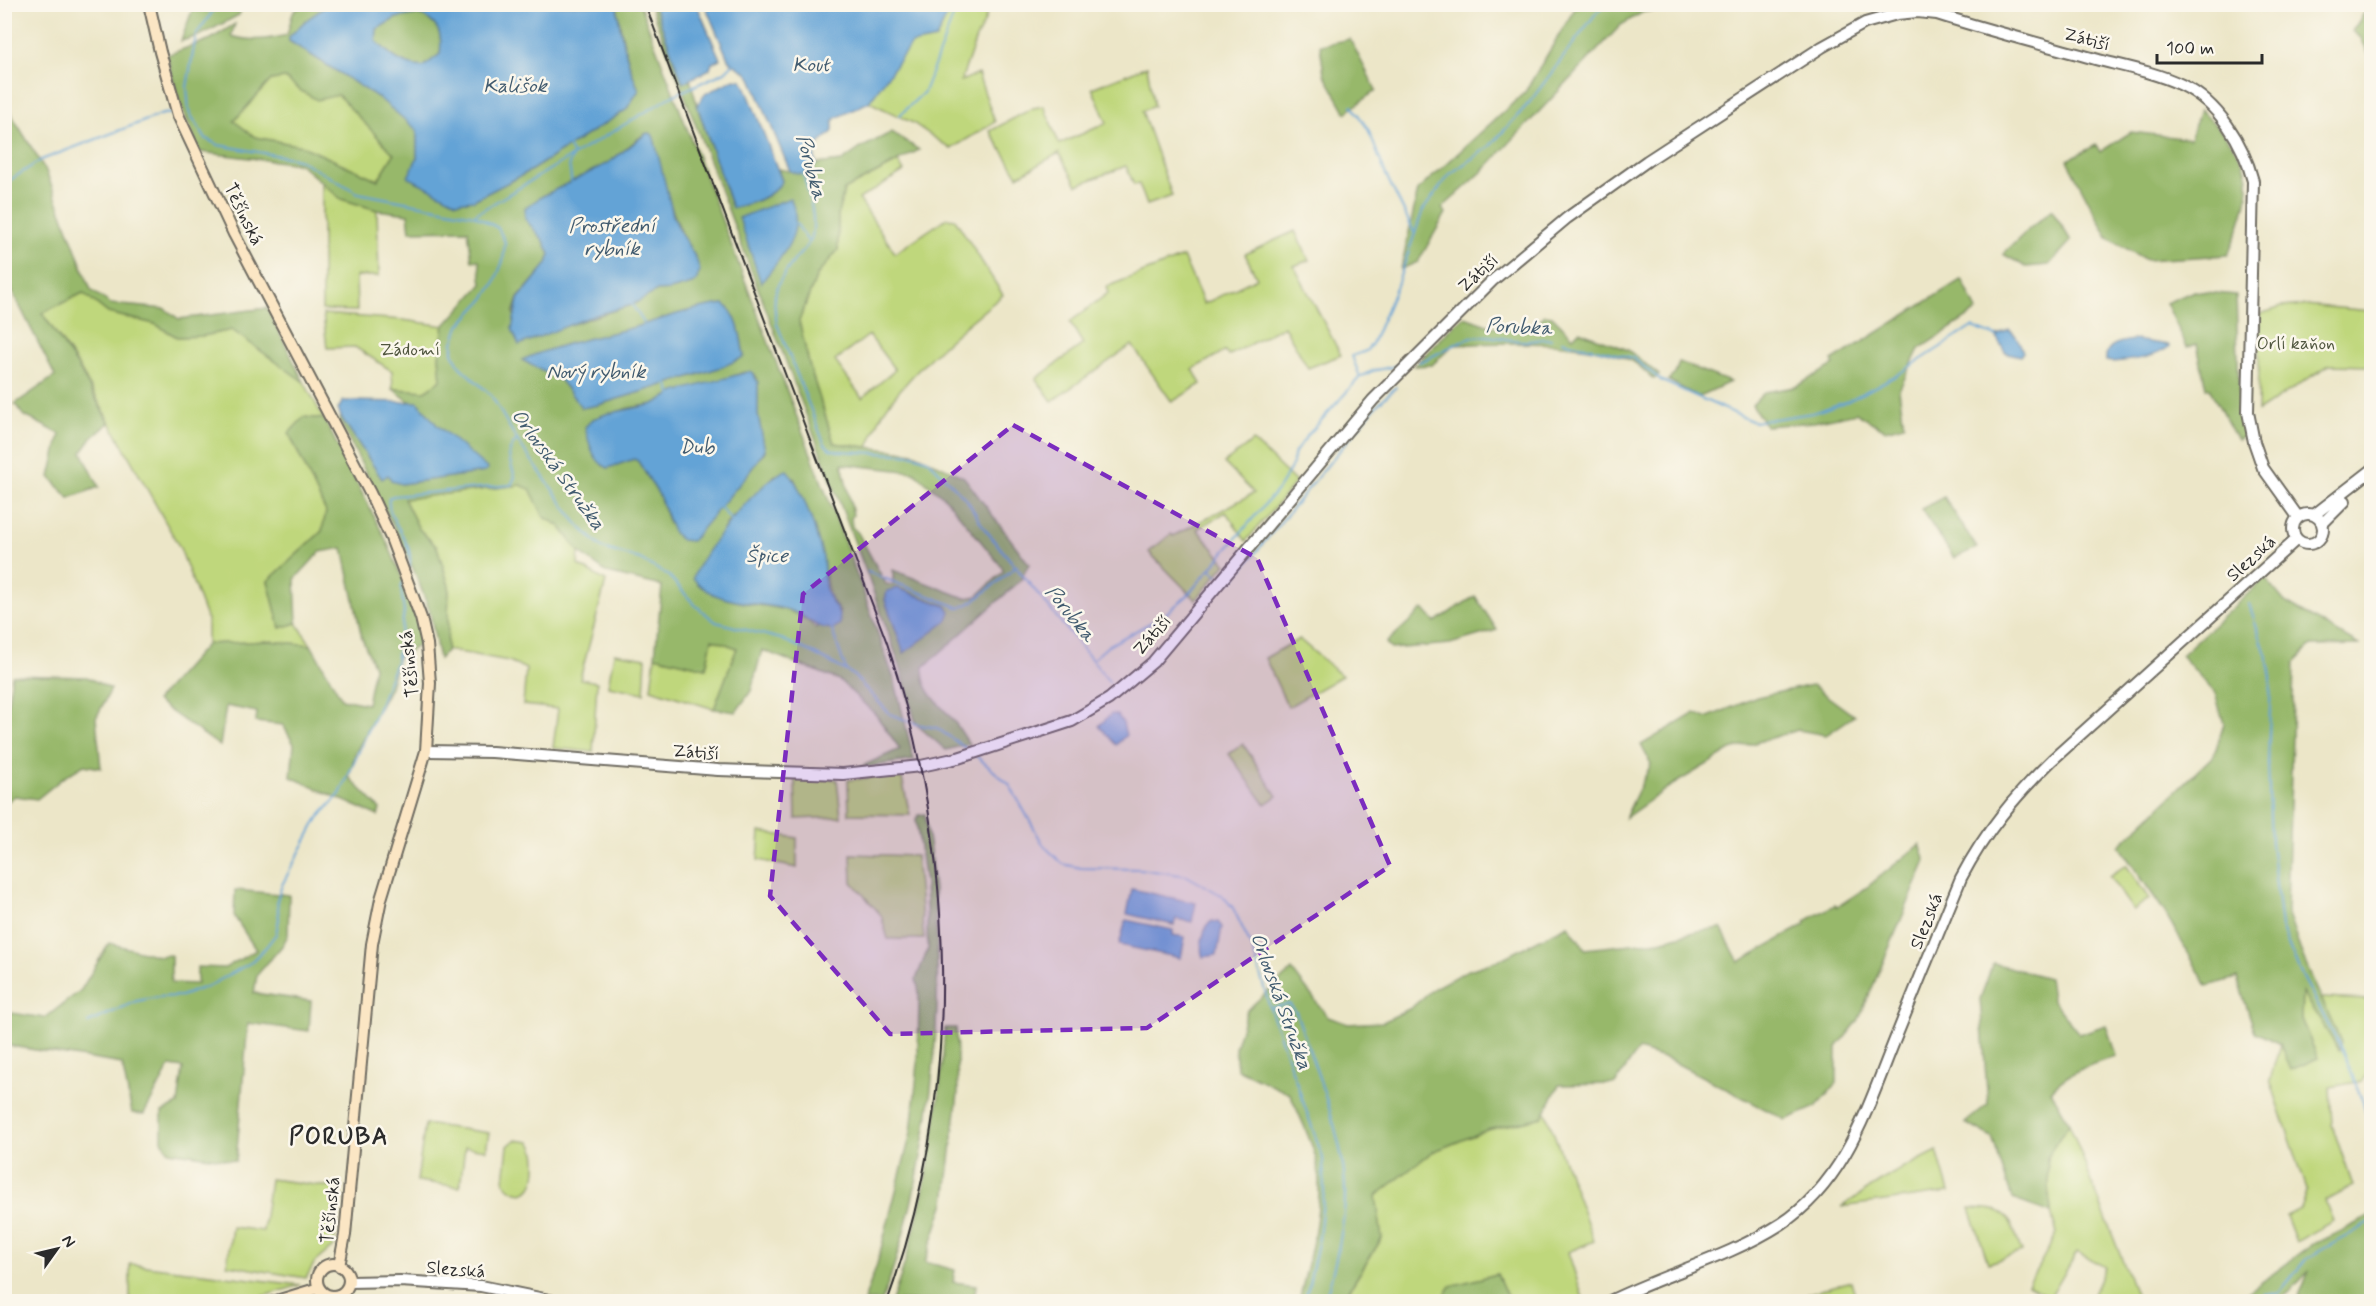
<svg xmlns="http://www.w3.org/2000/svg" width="2376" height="1306" viewBox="0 0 2376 1306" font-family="Mynerve,sans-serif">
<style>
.green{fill:#bfd77b;stroke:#758153;stroke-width:1.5;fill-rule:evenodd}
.forest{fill:#97b86b;stroke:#61724b;stroke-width:1.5;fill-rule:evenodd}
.water{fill:#63a3d6;stroke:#476780;stroke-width:1.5;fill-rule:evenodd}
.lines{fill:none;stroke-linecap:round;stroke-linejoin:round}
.stream{stroke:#63a3d6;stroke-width:2}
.tertiary-casing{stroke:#6f6c62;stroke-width:14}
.secondary-casing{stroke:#6f6c62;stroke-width:14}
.tertiary{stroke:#fff;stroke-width:10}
.secondary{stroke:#fbe6c4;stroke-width:10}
.rail{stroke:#2b2b2b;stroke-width:2}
.marked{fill:#7b2cbf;fill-opacity:0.2;stroke:#7b2cbf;stroke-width:4.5;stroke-dasharray:12 8;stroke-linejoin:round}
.labels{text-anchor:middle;stroke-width:5;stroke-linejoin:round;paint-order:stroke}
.street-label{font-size:18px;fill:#2b2b2b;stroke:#fbf7ec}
.park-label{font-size:18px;fill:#50563f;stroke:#fbf7ec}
.water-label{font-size:20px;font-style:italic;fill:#415b6f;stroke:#fbf7ec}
.district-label{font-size:24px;font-weight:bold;letter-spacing:1.5px;fill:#2b2b2b;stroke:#fbf7ec}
</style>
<rect width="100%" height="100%" fill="#fbf7ec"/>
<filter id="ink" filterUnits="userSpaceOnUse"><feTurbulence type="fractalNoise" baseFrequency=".0167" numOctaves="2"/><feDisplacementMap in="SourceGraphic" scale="12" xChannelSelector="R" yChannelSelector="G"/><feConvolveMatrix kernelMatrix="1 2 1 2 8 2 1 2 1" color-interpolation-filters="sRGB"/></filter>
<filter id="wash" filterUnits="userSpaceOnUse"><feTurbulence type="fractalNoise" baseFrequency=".008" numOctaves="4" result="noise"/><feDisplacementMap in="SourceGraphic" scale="24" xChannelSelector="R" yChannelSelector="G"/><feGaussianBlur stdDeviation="1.35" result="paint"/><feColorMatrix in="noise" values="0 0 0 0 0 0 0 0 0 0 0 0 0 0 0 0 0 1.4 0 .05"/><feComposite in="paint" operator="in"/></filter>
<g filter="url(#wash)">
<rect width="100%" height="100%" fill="#ece6c8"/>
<!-- green -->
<path class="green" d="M952 5H990L983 25 976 38 961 81 978 74 995 122 951 149 913 123 869 102 911 43 936 39Z
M1147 66 1154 106 1142 111 1172 196 1147 205 1139 184 1134 185 1126 166 1077 185 1059 153 1018 176 990 131 1033 108 1044 106 1059 144 1107 123 1092 88Z
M285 78 301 91 338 95 394 154 378 180 302 146 255 137 234 121 271 80Z
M898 162 904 171 859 199 895 253 947 218 955 219 1003 295C964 326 919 364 888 405 879 416 874 434 868 447L834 443 810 368 799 321 817 275 838 250V213L844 190ZM869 335 895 370 862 398 835 361Z
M322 182 341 199 377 210 379 276H356L357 311 322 310Z
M1295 231 1309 260 1294 266 1341 355 1308 368 1284 326 1228 356 1225 351 1193 369 1201 384 1172 402 1132 345 1052 401 1036 379 1083 344 1070 322 1108 293 1106 287 1183 257 1204 304 1257 278 1245 254Z
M83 293 108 313 155 324 177 337 203 336 232 330 304 382 324 419 304 417 289 434 326 512 322 531 268 581 280 628 297 623 311 645 269 641 207 644V620L180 548 78 365 42 313Z
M2305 305 2371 311V366L2329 365 2258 411 2260 314 2282 307Z
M323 314 403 320 444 326 439 356 441 380 425 391 393 389 392 371 355 347 327 348Z
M1253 441 1296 482 1246 541 1226 512 1197 529 1226 564 1196 600 1149 552 1171 534 1173 536 1254 493 1224 463Z
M520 485 530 488 544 517 560 526 579 552 578 565 606 581 580 679 597 682 593 752 553 748 558 709 523 705 526 669 509 661 447 650 449 586 437 547 419 529 404 499Z
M712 639 737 648 714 709 651 689 655 656 706 668Z
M1299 639 1342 676 1288 707 1265 658Z
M614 653 646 658 644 693 608 686Z
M1243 744 1277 796 1265 804 1229 754Z
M901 774 910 815 849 814 848 780Z
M795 779H837L841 817 796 819Z
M760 832 797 838V868L758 860Z
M851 854 916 856 924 939H888L881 915 852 882Z
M2126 865 2149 899 2133 910 2109 876Z
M2302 992 2341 1042 2321 998 2369 1000 2371 1072 2362 1081 2330 1087 2332 1125 2353 1186 2325 1201 2333 1221 2296 1242 2286 1216 2300 1209 2307 1189 2270 1080 2280 1044 2318 1058 2301 1019Z
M1545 1110 1594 1241 1568 1252 1584 1301H1509L1497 1274 1452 1286 1441 1301 1342 1302 1382 1238 1376 1196 1432 1152 1487 1130 1542 1117Z
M2069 1123 2138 1301H2090L2105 1267 2077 1252 2050 1298 2028 1285 2057 1233 2051 1213 2047 1157Z
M425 1124 489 1133 486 1150 465 1147 460 1187 417 1181Z
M515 1140 530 1142C538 1149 538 1178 531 1187 523 1198 509 1191 504 1181L508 1146Z
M1937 1151 1949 1192 1841 1207 1892 1174Z
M270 1179 339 1188 334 1246 315 1262 306 1278 227 1265 232 1227 263 1231Z
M1970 1208C2013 1209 2007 1215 2022 1252L1988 1263Z
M130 1264 300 1285 247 1301H130Z
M1851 1281 1857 1301H1809L1807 1294Z"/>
<!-- forest -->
<path class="forest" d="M194 5H243L239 15 201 35 181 41Z
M303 5H328L305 21 289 37V41L379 98 417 130V182L438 191 456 202 474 200 530 171 626 110 639 90C627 62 621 35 617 5H640L859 580 895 682 914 760 858 768 900 749 876 715 839 680 762 650 751 691 736 712 714 709 737 648 712 639 706 668 655 656 662 586 607 573 579 552 560 526 544 517 530 489 520 485 404 499 419 529 437 547 449 586 447 650 439 659 430 612 416 575 393 526 339 420 341 417 382 479 388 474 392 481 401 484 485 472 487 469 436 424 418 403 409 401 393 389 425 391 441 380 439 356 444 326 482 284 479 260 472 261 468 230 410 231 408 214 377 210 341 199 300 164 200 152 178 98 167 55 211 39 235 24 231 36C250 42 268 40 287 35L293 12ZM285 78 301 91 317 100 338 95 394 154 378 180 302 146 255 137 234 121 271 80ZM650 133 654 138C661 181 673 222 696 258L692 284 670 290 657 291 631 305 563 327 513 314 518 298 547 264 550 254 544 241 541 197 608 163 644 134ZM724 304C739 315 741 339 744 356L722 367 598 405 582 408 560 380 522 360C553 346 587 339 620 331 655 322 687 308 724 304ZM744 372 755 375 758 382V415L765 451 747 475 709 519 669 524 659 495 638 461 634 459 608 468 602 465 593 419 629 408 654 404 675 392 712 384ZM775 475 794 478C805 500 818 534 823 559 828 583 823 590 840 612L816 628C787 601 762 610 727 599 717 596 707 589 698 584L726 524Z
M650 5H654L683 83 690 79 699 112 730 204C746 210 773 196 782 181L778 169C792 171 807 178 816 164L842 161 861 148 892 132 919 150 844 190 838 213V250L817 275 799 321 810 368 834 443 914 453 964 477 1029 564 1020 581 924 667C919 688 941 705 953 720 959 728 964 736 969 744L946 750 916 724 900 666 868 577ZM842 464 914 472 946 499 1002 567 1003 572 977 596 965 598 893 570V585L886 584 858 533 852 527 851 518 853 515ZM885 600 947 621 904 652Z
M1577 5H1701L1643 12 1621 25 1483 171 1442 208 1446 213 1418 262 1401 269 1418 190 1525 92Z
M2370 5H2372L2371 59 2361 38 2352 31Z
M418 14C438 22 443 33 440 54L423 67C401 65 392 56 376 41L377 29 396 18Z
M1350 39 1376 90 1346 113 1324 74 1320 45Z
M8 109 46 171 91 290 111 304 165 309 179 319 267 308 304 382 232 330 203 336 177 337 155 324 108 313 83 293 42 313 77 365 109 423 92 438 82 452 99 487 69 498 50 477 60 434 23 415 15 404 55 376 5 277 4 111Z
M2200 110C2219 127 2244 152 2248 178 2250 199 2236 236 2228 255L2146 260 2108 238 2067 160 2096 145 2100 152 2131 132 2190 139Z
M2052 210 2071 241 2049 265 2026 267 2003 254 2029 229Z
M1962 279 1977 311 1919 349 1899 390 1904 425 1885 430 1856 413 1814 422 1766 426 1752 405 1765 392 1795 387 1834 365 1832 361Z
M2194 291 2236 295 2239 392 2245 436 2237 440 2209 388H2206L2197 344 2187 347 2166 303Z
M1545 315 1552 316 1573 337 1579 331 1628 350 1659 375 1654 379C1647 374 1640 365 1632 361 1586 339 1504 342 1453 345L1432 365 1414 366 1456 323 1465 317 1490 326 1529 330Z
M1679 362 1730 382 1698 397 1668 380 1675 374Z
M304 417 324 419 386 540 410 596 423 643 398 657 390 687 355 754 349 777 380 809 378 816 291 777 294 744 283 725 256 722 257 712 226 706 220 746 156 701 207 644 269 641 311 645 342 699 367 704 374 667 362 638 343 548 320 552 295 579 297 623 280 628 268 581 322 531 326 512 289 433Z
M1944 497 1977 548 1954 558 1921 509Z
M2265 578 2285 602 2359 645 2311 646 2294 663 2287 912 2304 960 2341 1042 2339 1050 2302 993 2301 1019 2318 1058 2291 1070 2280 1044 2255 1032 2237 978 2207 986 2164 911 2119 846 2214 755 2224 724 2215 693 2181 655Z
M1475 596 1497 630 1450 644 1391 649 1386 643 1423 609 1435 622Z
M12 675 87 677 111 689 96 718 101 768 84 765 64 777 37 799 15 796 5 803 4 731Z
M1812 685 1854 716 1826 735 1798 730 1731 750 1669 787 1625 818 1651 764 1641 745 1695 713 1706 718 1757 697Z
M925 814C950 975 938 1147 882 1301H864L877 1264 911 1133 918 1063 919 992 916 979 928 949 925 883 916 819 919 815Z
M1920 844 1926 861 1858 1021 1837 1047V1083L1816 1107 1786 1120 1670 1060 1638 1050 1615 1084 1559 1085 1542 1117 1487 1130 1432 1152 1376 1196 1382 1238 1342 1301H1299C1308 1263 1325 1203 1317 1164 1313 1142 1299 1115 1290 1094L1237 1069 1235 1048 1247 1010 1292 970 1328 1017 1348 1024 1383 1022 1411 1008 1434 988 1466 971 1497 961 1568 925 1585 949 1660 941 1698 931 1721 928 1739 962 1806 924 1805 921 1835 905 1837 907 1866 888Z
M235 890 289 895 288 935 282 946 257 975 254 993 311 1001 309 1031 248 1023 236 1161 169 1151 162 1141V1112L178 1104 183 1068 170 1066 144 1114 132 1113 122 1064 5 1045V1012L45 1018 81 990 109 943 159 956 171 955V983L197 984V967L225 968 256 950 234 916Z
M1993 963 2049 978 2052 999 2079 1034 2106 1025 2116 1056C2093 1064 2066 1072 2051 1091L2069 1123 2047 1157 2051 1213 2012 1199 1992 1137 1965 1123 1988 1104 1980 999Z
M945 1028H956L958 1093 945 1202 925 1262 955 1270 953 1282 976 1285 974 1301H892C924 1214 939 1121 945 1028Z
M2371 1216V1301H2297L2309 1271C2277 1305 2282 1302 2236 1301L2312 1245Z
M1497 1274 1509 1301H1441L1451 1286Z"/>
<!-- water -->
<path class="water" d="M328 5H617C620 35 627 63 639 90L626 110 530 171 474 200 456 202 408 177 417 158V130L379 98 289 41V37L305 21ZM418 14C438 22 443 33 440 54L423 67C401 65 391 56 376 41L377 29 396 18Z
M654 5H697L720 59 712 63 710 69 683 83Z
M705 5H952L936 39 911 44 869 102 836 118 833 121V131C821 145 811 142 816 164L813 170 798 174 790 171 751 78C745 68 735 68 728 59Z
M734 79 742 80 745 85 782 181C772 198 749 204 732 208L697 105 705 94Z
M647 133 652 134 654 138 673 215 681 234 696 258 700 271 696 281 692 284 670 290 657 291 632 305 592 316 519 345 512 329 518 299 547 264 550 254 544 241 525 219V208L541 197 608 163Z
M790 198C807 232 781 257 761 283L739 218Z
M724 304C739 315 741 339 744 357L722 367 598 405 582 408 560 380 522 360C553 346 587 339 620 331 656 322 687 308 724 304Z
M2009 330C2016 333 2021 345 2023 352L2020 356 2005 352 1996 336Z
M2134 340 2169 345V347C2153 359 2131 360 2112 362L2106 361C2104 344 2120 342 2134 340Z
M751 371 758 382V415L765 450 747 475 696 536 691 541 681 540 673 532 659 495 638 461 634 459 608 468C592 461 589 442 585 427L593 419 606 414 654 404 675 392Z
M343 401 418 402 436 424 488 469 485 472 401 484 392 481 388 475 382 479 341 417 338 409Z
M787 470C802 486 817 535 823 557 825 568 823 580 826 590 830 606 840 605 840 624L833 629C810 627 811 618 792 611 760 600 716 608 693 578 700 554 763 476 787 470Z
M897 588 946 606 950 611 947 621 904 653 885 600 887 591Z
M1111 714 1118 715 1123 723 1126 735 1116 745 1099 726Z
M1132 889 1196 903 1192 922 1176 919 1174 925 1127 914Z
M1126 920 1173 930V935L1185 937 1181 958 1119 945Z
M1212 921 1218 922 1222 927 1217 955 1203 957C1199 949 1203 926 1212 921Z"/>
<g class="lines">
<!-- stream -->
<path class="stream" d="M218 4 196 35 187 87 189 112 205 138 218 145 298 159 358 193 474 215 498 228 505 242 503 261 494 284 484 299 459 326 453 343V353L460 367 491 395 517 440 578 525 602 548 640 559 669 576 695 605 716 622 781 639 811 652 852 674 890 714 916 724 937 728 968 750
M1352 106 1368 129 1386 175 1415 234
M900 115 924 92 958 4
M568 146 573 155 569 164 572 185
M802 171C808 189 818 221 811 239 808 246 802 252 797 257 777 282 770 292 777 324L824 443 830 449 838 451 914 455 928 460 967 500 984 528 1092 660 1108 646 1163 616 1187 596 1278 489 1292 466 1295 452 1308 435 1360 377 1372 371 1401 365
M4 184 41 160 163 114 175 113
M474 215 672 96 725 72 733 64
M796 223 809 243
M631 303 644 323
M1562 341 1633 358 1662 381 1754 422 1812 413 1848 401 1897 375 1972 327 1996 336
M1419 362C1437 356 1453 343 1471 338 1488 333 1505 340 1522 341 1532 342 1541 338 1551 339
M1360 377 1352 356 1366 351 1372 344 1397 285 1423 210 1450 174 1490 146 1529 103 1597 12 1607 4
M667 382 672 396
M719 506 731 520
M1211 569 1219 577
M408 571C419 543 385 522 389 498L393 496 511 485 515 477C510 461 504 453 517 440
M868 572 960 608 974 601 1017 566
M1225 583 1234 579 1376 406 1396 387
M2249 604 2268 660 2271 678 2268 763 2271 842 2281 927 2299 970 2343 1052 2363 1102 2372 1134
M831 627 846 670
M1092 660 1110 683
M975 755 1009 784 1044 846 1063 864 1081 868 1140 869 1187 876 1223 896 1233 908 1253 950 1270 1008 1323 1158 1324 1192 1319 1238 1305 1302
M1270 1008 1289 1004 1296 1012C1313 1064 1346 1140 1345 1193 1345 1230 1334 1266 1325 1302
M88 1023 137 1001 158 997 181 996 211 985 250 963 266 947 276 934 279 919 277 900 282 885 318 818 340 794 380 704 396 662 404 612 401 588 403 582
M2254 1302 2264 1294H2278L2307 1258 2372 1222"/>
</g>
</g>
<g filter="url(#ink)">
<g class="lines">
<!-- tertiary casing -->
<g class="tertiary-casing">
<path id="tertiary" d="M2293 529a15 15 0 1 1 30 0a15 15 0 1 1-30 0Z
M2314 515 2372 470
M2322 524 2345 501
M426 751 492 752 718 770 843 774 921 766 958 758 1072 721 1109 699 1153 662 1373 400 1492 281 1567 218 1647 161 1822 47 1865 23 1897 14 1917 12 1937 14C1990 31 2045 45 2099 60 2127 67 2157 73 2182 85 2219 103 2243 143 2253 181L2248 412 2254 442 2263 468 2298 517
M349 1282 400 1281 481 1286 559 1302
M338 1302 339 1295
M1608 1302C1664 1274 1728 1258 1781 1224 1845 1182 1867 1109 1894 1042 1916 987 1938 933 1961 878 1985 832 2015 796 2052 760L2297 539"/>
</g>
<!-- secondary casing -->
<g class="secondary-casing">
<path id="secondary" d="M149 4 160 52 178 115 234 234 370 493 391 538 421 618 427 644 430 683 426 751 381 899 372 944 345 1235 339 1266
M317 1280a16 16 0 1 1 32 0a16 16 0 1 1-32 0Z
M273 1302 319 1288"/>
</g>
<!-- tertiary -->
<use href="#tertiary" class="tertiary"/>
<!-- secondary -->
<use href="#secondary" class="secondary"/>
<!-- rail -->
<path class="rail" d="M645 4 887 643C957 854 964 1091 887 1302"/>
</g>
</g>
<!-- marked area -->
<path class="marked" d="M1013 425 1257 558 1390 866 1147 1028 890 1034 770 896 803 594Z"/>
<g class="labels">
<!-- street labels -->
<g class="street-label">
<text transform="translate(2087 39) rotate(15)" y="6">Zátiší</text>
<text transform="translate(244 214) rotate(64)" y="6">Těšínská</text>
<text transform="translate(1478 273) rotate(-42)" y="6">Zátiší</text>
<text transform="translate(2251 558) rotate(-42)" y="6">Slezská</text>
<text transform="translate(1152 635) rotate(-48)" y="6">Zátiší</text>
<text transform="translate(409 664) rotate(-96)" y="6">Těšínská</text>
<text transform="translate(696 752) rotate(4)" y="6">Zátiší</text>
<text transform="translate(1926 921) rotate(-68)" y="6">Slezská</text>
<text transform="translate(330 1210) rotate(-84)" y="6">Těšínská</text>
<text transform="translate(456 1269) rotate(5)" y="6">Slezská</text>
</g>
<!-- park labels -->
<g class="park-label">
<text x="2296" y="349">Orlí kaňon</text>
<text x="410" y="355">Zádomí</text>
</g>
<!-- water labels -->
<g class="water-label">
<text x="811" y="71">Kout</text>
<text x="515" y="92">Kališok</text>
<text transform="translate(812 167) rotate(75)" y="7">Porubka</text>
<text x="612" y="232">Prostřední<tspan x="612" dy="23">rybník</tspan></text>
<text transform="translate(1519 326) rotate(3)" y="7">Porubka</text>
<text x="596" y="378">Nový rybník</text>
<text x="697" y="453">Dub</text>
<text transform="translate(559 469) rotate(54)" y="7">Orlovská Stružka</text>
<text x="767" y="562">Špice</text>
<text transform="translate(1071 613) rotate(51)" y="7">Porubka</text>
<text transform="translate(1282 1001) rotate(70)" y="7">Orlovská Stružka</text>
</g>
<!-- district labels -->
<g class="district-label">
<text x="339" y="1144">PORUBA</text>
</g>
</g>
<!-- margin -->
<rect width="2376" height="1306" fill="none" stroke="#fbf7ec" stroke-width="24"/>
<!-- north arrow -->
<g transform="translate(57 1249) rotate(56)" stroke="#fbf7ec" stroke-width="4.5" paint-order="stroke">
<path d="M0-4.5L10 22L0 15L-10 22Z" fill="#2b2b2b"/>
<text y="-9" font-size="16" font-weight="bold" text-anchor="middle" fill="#2b2b2b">N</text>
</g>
<!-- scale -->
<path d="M2157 54v9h105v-9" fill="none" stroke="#2b2b2b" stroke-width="3"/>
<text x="2166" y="54" font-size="18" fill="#2b2b2b" stroke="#fbf7ec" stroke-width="4.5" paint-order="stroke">100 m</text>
</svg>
